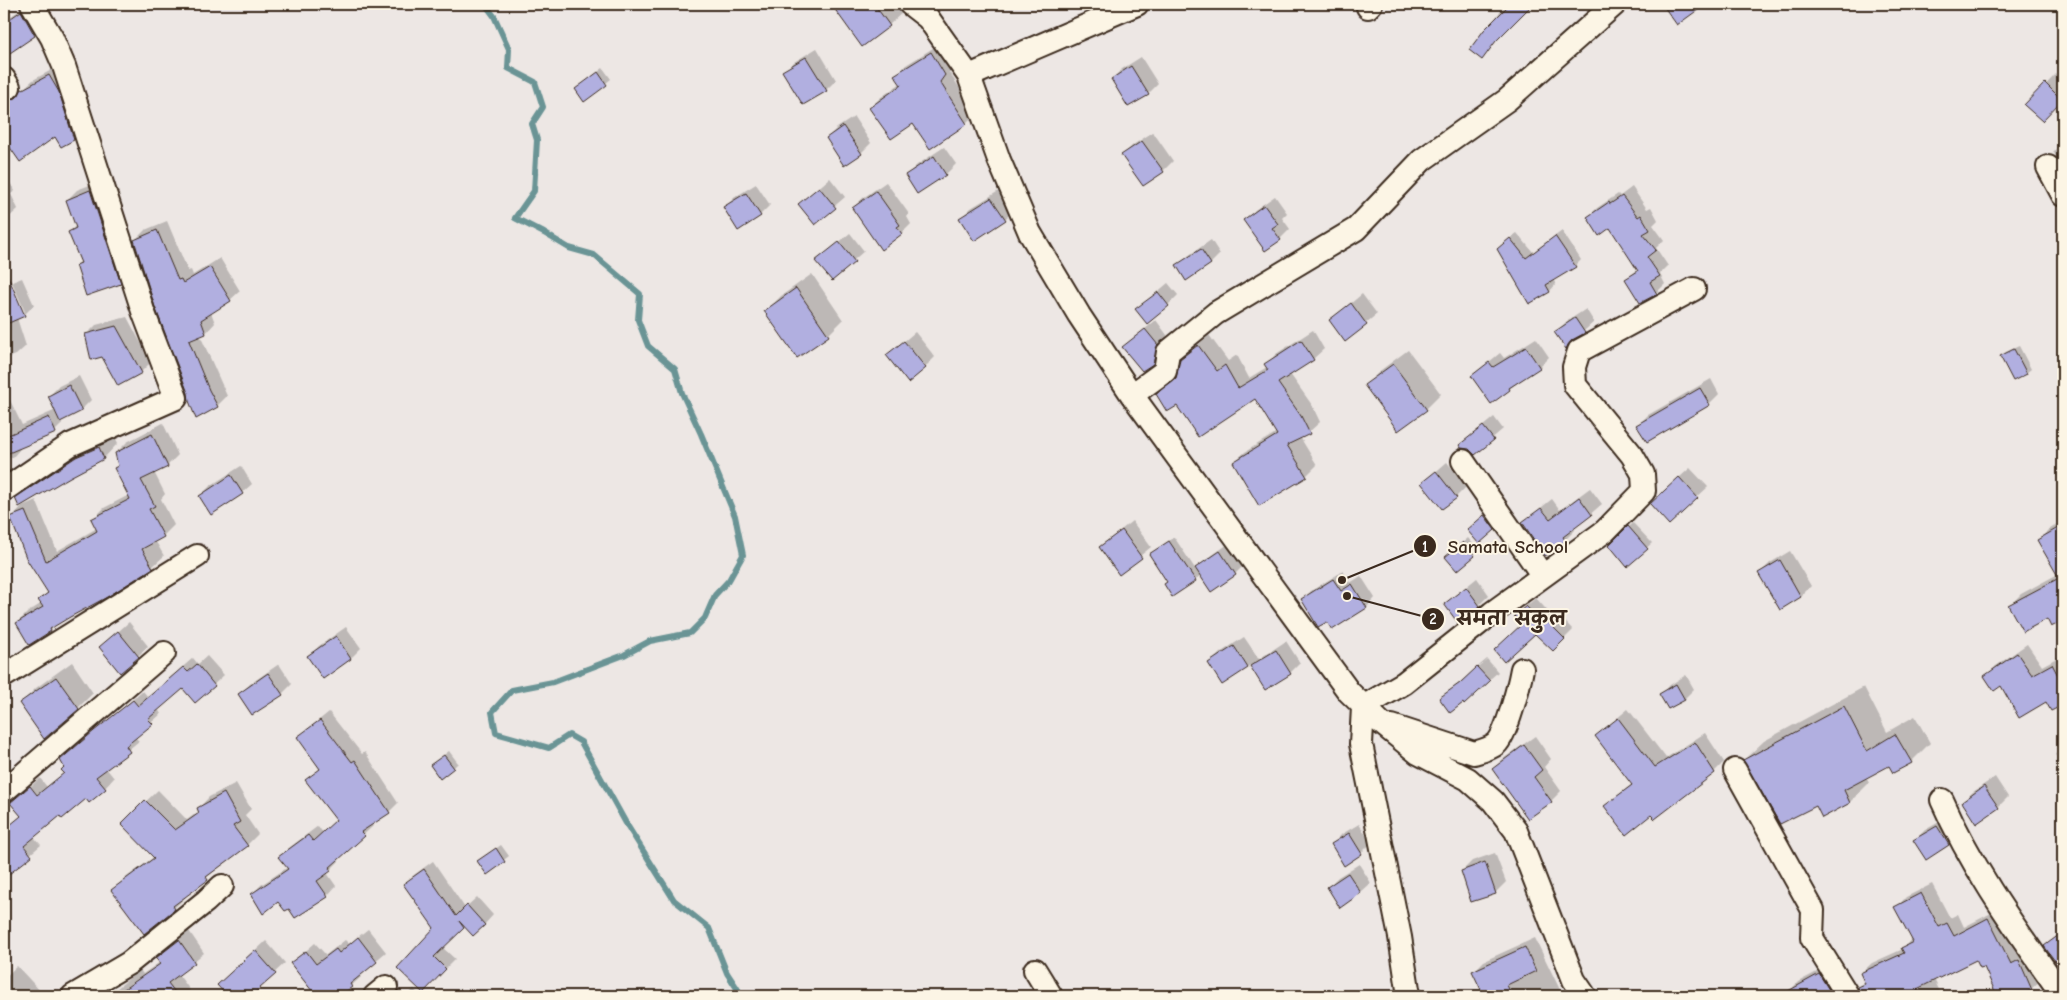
<svg xmlns="http://www.w3.org/2000/svg" width="2067" height="1000" viewBox="0 0 2067 1000" font-family="'Comic Neue','Playpen Sans Deva',sans-serif">
<style>
.shadow{fill:#0003}
.lines{fill:none;stroke-linecap:round;stroke-linejoin:round}
.stream{stroke:#6a9495;stroke-width:6}
.building{fill:#b1afe0;stroke:#3b2a1e}
.minor-casing{stroke:#3b2a1e;stroke-width:26}
.minor{stroke:#fcf5e5;stroke-width:22}
.leader{fill:none;stroke:#3b2a1e;stroke-width:2}
.callout-dot{fill:#3b2a1e;stroke:#fcf5e5;stroke-width:2}
.mark-label{font-size:15px;text-anchor:middle;font-weight:bold;fill:#fff}
.callout-label{font-size:19px;text-anchor:middle;font-weight:bold;fill:#3b2a1e;stroke:#fcf5e5;stroke-width:4;stroke-linejoin:round;paint-order:stroke}
</style>
<rect width="100%" height="100%" fill="#ede7e4"/>
<filter id="ink" filterUnits="userSpaceOnUse"><feTurbulence type="fractalNoise" baseFrequency=".02" numOctaves="2"/><feDisplacementMap in="SourceGraphic" scale="10" xChannelSelector="R" yChannelSelector="G"/><feConvolveMatrix kernelMatrix="1 2 1 2 8 2 1 2 1" color-interpolation-filters="sRGB"/></filter>
<g filter="url(#ink)">
<!-- shadow -->
<path class="shadow" d="M29 4 45 25 35 35 8 52 4 46V21Z
M832 4H900L905 10 889 25 863 45Z
M1506 4H1532L1505 30 1482 58 1471 50Z
M2059 4H2063V16L2055 8Z
M941 43 954 65 949 72 976 113 966 123 914 122 870 108 880 98 901 83 896 75 906 65Z
M817 48 836 80 826 90 784 72 794 62Z
M1141 57 1158 84 1148 94 1112 79 1122 69Z
M59 66 72 97 63 106 4 132V82L15 90 23 89 33 80Z
M603 68 611 79 585 100 576 89Z
M2056 74 2063 81V98L2042 120 2026 105Z
M854 117 871 143 861 153 827 138 837 128Z
M1153 132 1173 161 1163 171 1123 155 1133 145Z
M2063 142V165L2053 152Z
M944 147 956 164 946 174 918 192 907 175 917 165Z
M4 173 15 191 11 194 18 209 4 222Z
M830 178 845 197 815 223 800 204Z
M100 181 130 273 120 283 77 265 81 261 70 232 76 225 67 200 77 190Z
M886 182 909 214 907 217 911 224 901 234 853 208 863 198Z
M756 184 770 205 760 215 725 207 735 197Z
M1632 187 1647 209 1651 207 1658 220 1653 225 1664 240 1656 248 1668 266 1660 274 1665 284 1656 293 1627 279 1638 269 1610 226 1588 217 1597 208 1618 194 1620 196Z
M1002 189 1015 209 1005 219 961 218 971 208Z
M1275 196 1287 213 1282 218 1290 229 1280 239 1245 220 1255 210Z
M167 221 188 271 191 270 193 275 220 258 240 291 230 300 211 312 215 323 206 333 200 335 227 396 217 406 190 393 135 240 145 230Z
M1562 231 1581 260 1575 266 1553 279 1556 284 1550 291 1529 302 1505 242 1517 233 1533 252Z
M850 233 864 251 832 279 817 261Z
M1211 240 1220 254 1210 264 1178 266 1188 256Z
M812 274 843 320 828 335 766 311 781 296Z
M22 278 34 305 24 315 17 318 26 346 16 355 4 359V286L10 283 22 312H25L12 282Z
M1168 283 1178 295 1168 305 1137 309Z
M1362 294 1377 314 1345 340 1330 321Z
M1586 309 1594 322 1566 347 1556 332 1566 322Z
M127 317 151 362 141 372 118 384 102 356 86 335 96 325Z
M1156 320 1167 335 1163 352 1152 363 1123 347Z
M1313 330 1324 349 1313 359 1290 374 1312 405 1320 422 1309 432 1300 437 1317 465 1306 476 1234 462 1245 452 1277 432 1255 397 1178 404 1158 394 1177 376 1181 360 1209 335 1228 361 1237 355 1249 378 1267 367 1266 365 1276 354Z
M915 332 935 357 925 367 888 355Z
M1536 338 1549 357 1539 367 1509 389 1472 376 1500 353 1504 358Z
M2019 346 2031 369 2026 373 2002 356 2006 352Z
M1408 350 1441 394 1426 409 1366 385 1381 370Z
M79 376 91 400 81 410 61 420 62 424 55 431 20 447V449L13 457 4 459V388L22 425 56 410 49 396 59 386Z
M1711 379 1719 394 1709 404 1638 425 1648 415Z
M1494 417 1503 429 1475 453 1470 448 1471 436Z
M163 423 178 455 167 466 154 472 165 494 161 499 174 525 163 536 155 540 164 556 152 567 58 623 51 630 17 623 28 612 42 603 40 600 48 592 11 518 22 506 36 500 57 551 97 528 93 519 104 508 129 495 115 468 119 464 116 453 127 442Z
M113 433 118 443 104 458 17 499 31 484 92 442Z
M1447 462 1466 487 1456 497 1423 483Z
M241 466 252 484 242 493 200 496 210 486Z
M1690 468 1708 487 1669 523 1661 494Z
M1590 488 1602 504 1574 528 1575 530 1565 540 1546 554 1523 522 1552 499 1560 510Z
M1495 506 1504 519 1494 529 1469 530Z
M1132 521 1151 547 1119 573 1100 547Z
M2063 521V620L2051 626 2047 617 2010 605 2021 594 2058 574 2039 540 2050 529Z
M1633 523 1652 543 1627 565 1610 545Z
M1174 537 1196 570 1207 559 1231 542 1245 564 1235 574 1201 575 1195 580 1168 581 1150 554Z
M1468 538 1478 550 1474 555 1452 553Z
M1790 551 1811 586 1801 596 1780 608 1760 573 1770 563Z
M1343 571 1350 583 1361 576 1375 598 1367 607 1333 628 1328 620 1303 600 1311 591Z
M1477 578 1489 595 1479 605 1445 604Z
M1536 598 1552 616 1556 612 1573 630 1553 650 1535 632 1523 624 1525 607Z
M129 622 148 646 138 656 101 647Z
M346 627 361 648 351 658 323 677 309 656 319 646Z
M1244 637 1259 659 1286 641 1300 663 1290 673 1265 689 1250 665 1248 667 1210 663 1220 653Z
M2027 644 2042 666 2062 655 2063 657V703L2051 710 2046 701 2002 684 1986 676 1996 666Z
M207 656 224 675 195 702 183 688 158 709 161 714 135 737 139 741 106 768 114 778 105 788 60 814 33 836 41 845 4 876V830L22 815 12 803 40 778 47 787 65 772 71 751 143 691 148 697 193 658 198 664Z
M1487 659 1498 672 1489 680 1463 702 1441 698Z
M72 662 93 693 78 708 21 703 36 688Z
M279 664 292 684 282 694H240L250 684Z
M1686 675 1694 689 1684 699 1661 695 1670 685Z
M1864 687 1887 732 1915 716 1930 743 1911 762 1889 764 1866 777 1869 783 1850 802 1823 817 1816 804 1744 760 1764 741Z
M1628 709 1666 758 1705 733 1724 762 1714 772 1652 813 1605 806 1632 784 1596 736Z
M329 712 362 754 365 752 398 803 389 812 371 824 373 826 338 859 339 861 327 873 336 886 327 896 289 907 279 901 252 894 261 885 288 867 280 857 289 848 318 826 323 833 337 819 307 780 321 768 298 737Z
M1535 736 1551 759 1544 767 1561 791 1551 801 1493 769 1503 759Z
M2063 744V761L2055 755Z
M449 751 458 763 453 768 436 761Z
M1995 777 2008 797 1998 807 1963 802 1973 792Z
M236 783 251 809 245 815 258 834 247 845 185 895 186 897 174 908 113 890 124 879 154 857 122 824 158 790 187 820 199 811 198 809 209 797Z
M1948 817 1959 835 1949 844 1915 840 1925 830Z
M1359 824 1371 843 1361 853 1333 844 1342 834Z
M501 845 509 856 487 873 484 857Z
M1495 853 1506 882 1496 892 1472 901 1462 871 1472 861Z
M433 861 465 908 477 897 493 915 484 925H465L442 947 455 959 423 991 435 929 405 884 414 875Z
M1359 864 1371 883 1361 892 1328 887 1338 877Z
M1932 884 1950 918 1958 914 1964 927 1999 909 2042 979 2031 989 2018 996H1994L1993 983 1985 965 1977 958 1934 979 1942 996H1862L1859 987 1865 981 1861 973 1872 963 1903 949 1912 938 1896 908 1906 897Z
M368 929 386 952 359 975 361 977 351 986 338 996H318L292 963 315 943 326 955 345 940 349 944Z
M2063 930V970L2046 946Z
M189 931 204 953 178 974 190 990 184 996H107L140 970 143 974 160 962 157 959Z
M1535 938 1563 996H1485L1474 971 1484 961Z
M266 941 285 963 249 996H229L219 985Z
M1830 965 1851 996H1789L1788 993 1798 982Z
M17 966 43 994 41 996H4V978Z
M414 989 420 996H406Z"/>
<g class="lines">
<!-- stream -->
<path class="stream" d="M485 4 494 16 509 49 508 68 535 82 543 107 532 124 537 140 534 191 515 218 544 233 569 248 594 255 640 294 638 320 648 346 675 369 682 393 701 434 735 516 743 555 729 580 715 595 705 618 690 633 650 641 624 655 553 682 512 690 492 712 496 733 549 748 569 735 581 742 627 825 674 900 709 928 727 973 742 996"/>
</g>
<!-- building -->
<path class="building" d="M831 4H874L890 26 862 47Z
M1510 4H1533L1496 41 1482 60 1469 50 1484 30Z
M1662 4H1706L1677 25Z
M21 11 35 36 4 57V23Z
M931 52 945 75 940 82 967 124 930 149 913 124 891 139 869 108 901 85 894 75Z
M806 57 827 91 803 105 782 71Z
M1131 66 1149 95 1128 107 1111 79Z
M598 72 607 85 584 102 575 89Z
M49 75 59 92 74 140 61 147 55 137 20 162 4 139V99L16 98 21 90Z
M2045 83 2062 100 2042 121 2024 105Z
M843 126 862 154 844 166 826 138Z
M1142 141 1164 172 1143 186 1121 155Z
M934 156 946 175 917 194 905 175Z
M819 187 836 208 815 225 798 204Z
M90 190 121 284 86 296 76 265 81 263 68 232 76 228 66 200Z
M876 191 900 225 897 227 902 234 881 250 852 208Z
M746 193 761 216 738 231 723 207Z
M1622 196 1638 217 1641 215 1650 230 1643 234 1656 250 1647 257 1660 276 1650 282 1657 294 1640 303 1625 279 1638 271 1610 228 1599 236 1587 217 1609 202 1610 204Z
M991 198 1006 220 974 241 959 218Z
M1264 205 1278 224 1272 228 1281 240 1265 251 1243 220Z
M157 230 178 280 181 279 183 283 210 267 231 301 201 320 206 334 189 341 209 390 218 407 196 419 189 401 188 393 155 307 134 240Z
M1555 236 1576 267 1546 285 1550 292 1529 304 1497 249 1510 238 1526 258Z
M839 242 855 262 832 281 815 261Z
M1201 249 1211 264 1186 281 1176 265Z
M4 267 25 316 4 325Z
M796 288 829 336 797 358 764 311Z
M1158 292 1169 306 1147 324 1135 309Z
M1351 303 1367 325 1345 342 1329 320Z
M1575 318 1585 333 1572 340 1566 349 1554 332Z
M116 326 142 373 118 386 102 357 91 360 85 334Z
M1145 329 1158 345 1153 364 1142 371 1122 347Z
M1301 340 1314 360 1278 383 1301 416 1310 434 1287 445 1307 477 1259 506 1233 462 1277 435 1255 399 1198 437 1177 406 1167 412 1156 394 1176 378 1180 359 1198 345 1217 371 1225 365 1238 388 1268 370 1264 364Z
M904 341 926 368 908 383 886 355Z
M1526 347 1540 368 1509 388 1510 390 1491 404 1471 376 1489 362 1493 367Z
M2014 349 2027 374 2013 381 2000 356Z
M1393 364 1427 410 1398 431 1364 385Z
M69 385 82 411 60 422 48 396Z
M1700 388 1710 405 1647 442 1636 425Z
M49 417 56 433 4 455V437Z
M1483 426 1494 440 1475 455 1469 449 1461 448 1459 445Z
M152 434 168 467 141 480 155 506 149 509 164 537 142 549 153 568 109 596 70 617 50 629 51 631 29 645 16 623 43 607 38 600 48 593 27 560 10 517 25 511 46 561 97 531 91 519 130 499 114 468 118 466 115 453Z
M99 447 104 459 70 477 19 507 15 498 76 457Z
M1436 471 1457 498 1442 509 1421 483Z
M231 475 243 494 211 515 199 496Z
M1679 477 1698 498 1669 525 1650 504Z
M1579 497 1592 515 1563 537 1566 541 1545 556 1522 522 1541 508 1550 519Z
M1484 515 1495 530 1479 544 1467 530Z
M2063 525V621L2051 627 2047 619 2023 632 2008 605 2059 578 2037 540Z
M1628 526 1648 549 1627 567 1609 545Z
M1122 530 1142 558 1119 575 1099 547Z
M1169 541 1196 581 1172 597 1164 584 1167 582 1149 554Z
M1463 542 1475 556 1457 571 1445 557Z
M1220 551 1236 575 1211 592 1195 568Z
M1780 560 1801 597 1780 610 1758 573Z
M1333 579 1341 591 1352 584 1367 608 1332 630 1327 622 1318 627 1301 599Z
M1466 587 1480 606 1458 623 1444 604Z
M1526 606 1542 623 1546 620 1565 639 1553 651 1535 634 1504 662 1494 650 1522 624 1514 616Z
M118 631 139 657 120 673 99 647Z
M336 636 351 659 323 679 307 656Z
M1234 646 1248 668 1222 685 1208 663Z
M1276 650 1291 674 1265 690 1250 666Z
M2017 653 2032 675 2052 664 2063 685V705L2051 711 2046 702 2019 718 2001 686 1994 691 1984 676Z
M197 664 215 686 195 703 183 689 148 719 153 724 126 746 130 752 96 777 106 789 89 803 86 799 62 819 60 816 24 846 32 856 4 878V830L21 816 10 803 30 786 37 795 64 773 61 770 64 767 60 760 94 731 133 700 138 706 183 667 188 672Z
M1477 667 1490 681 1464 705 1463 703 1450 713 1439 698 1460 683Z
M268 673 283 695 252 715 238 694Z
M56 677 79 709 44 739 19 703Z
M1676 684 1685 700 1668 709 1659 694Z
M1844 706 1867 751 1895 734 1912 763 1893 773 1889 766 1844 790 1850 803 1822 818 1816 806 1780 824 1743 760Z
M1618 718 1655 767 1695 742 1715 773 1655 819 1651 815 1626 835 1604 806 1632 785 1595 736Z
M320 720 352 762 355 760 390 813 361 832 365 836 329 868 331 871 317 881 328 897 295 918 289 909 285 911 278 902 263 914 251 894 288 869 278 857 308 835 313 841 336 820 305 780 320 769 297 737Z
M1524 745 1542 770 1534 777 1552 802 1528 819 1492 769Z
M444 755 454 768 440 779 430 765Z
M1984 786 1999 808 1976 824 1962 802Z
M224 793 240 822 233 826 248 846 206 877 208 880 173 906 175 909 144 934 111 890 154 858 121 824 145 800 175 830 199 813 197 808Z
M1937 826 1949 845 1926 860 1913 840Z
M1349 833 1362 854 1344 866 1331 844Z
M496 848 505 862 487 875 477 861Z
M1485 862 1496 894 1471 902 1461 871Z
M424 869 456 916 467 905 485 925 473 936 459 921 464 928 434 957 446 969 423 993 397 968 434 928 403 884Z
M1348 873 1361 893 1340 908 1327 887Z
M1921 893 1939 927 1947 923 1954 936 1988 918 2011 964 2019 960 2032 990 2019 996H1997L1984 967 1980 968 1976 960 1917 989 1920 996H1861L1858 987 1865 984 1860 973 1904 953 1901 948 1913 942 1894 907Z
M2063 932V972L2044 946Z
M358 937 377 962 350 984 352 987 340 996H316L290 963 306 951 316 964 336 949 339 953Z
M179 940 195 963 168 983 178 996H114L160 964 156 958Z
M1525 947 1536 971 1507 985 1512 996H1484L1472 971Z
M255 950 276 974 251 996H227L217 985Z
M1819 974 1833 996H1779Z"/>
<g class="lines">
<!-- minor casing -->
<g class="minor-casing">
<path id="minor" d="M910 4 928 18 969 76 999 160 1030 233 1079 315 1132 395 1349 692 1380 722 1418 753 1468 779 1493 801 1516 831 1574 980 1585 996
M1368 7 1371 4
M969 76 1137 4
M4 79 9 87
M2048 167 2063 195
M1132 395 1165 371 1168 352 1216 313 1356 229 1422 160 1507 100 1615 4
M1463 461 1543 576
M4 490 70 445 176 398 143 311 64 66 52 38 32 4
M4 676 197 556
M1392 726 1474 753C1481 751 1490 749 1496 744 1507 734 1519 685 1522 669
M1735 770 1813 910 1812 938 1848 996
M4 791 164 653
M1942 800C1973 871 2019 933 2063 996
M1035 970 1051 996
M73 996 129 963 206 901 222 886
M375 996 386 987
M1409 996 1400 937 1361 744 1363 707 1404 683 1492 613 1605 531 1644 491 1643 474 1632 455 1575 385 1574 367 1579 351 1694 289"/>
</g>
<!-- minor -->
<use href="#minor" class="minor"/>
</g>
</g>
<!-- callouts -->
<path class="leader" d="M1342 580L1425 546M1347 596L1433 619"/>
<g class="callout-dot">
<circle cx="1342" cy="580" r="5"/>
<circle cx="1347" cy="596" r="5"/>
<circle cx="1425" cy="546" r="12"/>
<circle cx="1433" cy="619" r="12"/>
</g>
<g class="mark-label">
<text x="1425" y="552">1</text>
<text x="1433" y="624">2</text>
</g>
<g class="callout-label">
<text x="1508" y="553">Samata School</text>
<text x="1511" y="625">समता सकुल</text>
</g>
<!-- margin -->
<rect width="2067" height="1000" fill="none" stroke="#fcf5e5" stroke-width="20"/>
<rect x="10" y="10" width="2047" height="980" fill="none" stroke="#3b2a1e" stroke-width="2" filter="url(#ink)"/>
</svg>
